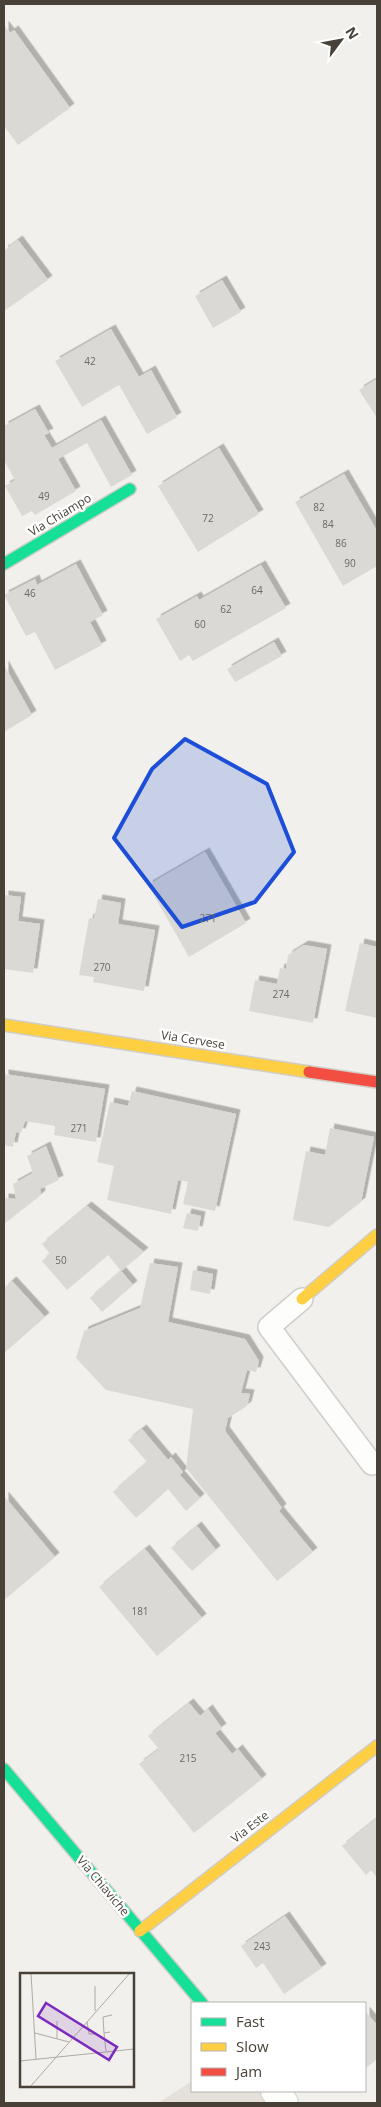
<svg xmlns="http://www.w3.org/2000/svg" width="381" height="2107" viewBox="0 0 381 2107" font-family="'Open Sans',sans-serif">
<style>
.residential{fill:#e5e1da}
.building{fill:#dbd9d5;filter:url(#shadow)}
.lines{fill:none;stroke-linecap:round;stroke-linejoin:round}
.lane-casing{stroke:#d0ceca;stroke-width:24}
.street-casing{stroke:#d0ceca;stroke-width:30}
.fast-casing{stroke:#d0cdc4;stroke-width:14}
.slow-casing{stroke:#d0cdc4;stroke-width:14}
.jam-casing{stroke:#d0cdc4;stroke-width:14}
.lane{stroke:#fdfdfc;stroke-width:21}
.street{stroke:#fdfdfc;stroke-width:28}
.fast{stroke:#16e098;stroke-width:11}
.slow{stroke:#ffcf43;stroke-width:11}
.jam{stroke:#f24e42;stroke-width:11}
.marked{fill:#1d4ed8;fill-opacity:0.2;stroke:#1d4ed8;stroke-width:4;stroke-linejoin:round}
.labels{text-anchor:middle;stroke-width:5;stroke-linejoin:round;paint-order:stroke}
.number-label{font-size:10px;fill:#6d6860}
.street-label{font-size:12px;fill:#474138;stroke:#fff}
.inset-road{fill:none;stroke:#aeaaa4;stroke-width:1}
.view{fill:#7b2cbf;fill-opacity:0.15;stroke:#7b2cbf;stroke-width:2.5}
.inset-edge{fill:none;stroke:#474138;stroke-width:2.5}
</style>
<defs>
<filter id="shadow"><feDropShadow dx="4.5" dy="-4.5" stdDeviation="0" flood-color="#0004"/></filter>
</defs>
<rect width="100%" height="100%" fill="#f2f0ec"/>
<!-- residential -->
<path class="residential" d="M192 2081V2091H265L274 2103H158Z"/>
<!-- building -->
<path class="building" d="M4 25 10 33 14 30 70 108 18 145 4 126Z
M18 240 48 280 4 311V248L5 250Z
M222 280 241 312 213 328 195 296Z
M111 329 139 377 151 370 177 417 147 434 119 385 82 407 55 361Z
M377 379V418L359 390Z
M35 409 49 433 44 435 52 448 101 420 132 475 111 487 87 443 58 459 76 491 35 515 32 511 22 516 5 486 15 480 4 460V426Z
M219 448 259 514 198 552 158 486Z
M344 474 377 531V566L343 586 295 502Z
M76 564 103 615 90 622 102 645 55 670 35 632 26 636 4 595 35 579 37 585Z
M261 565 286 608 193 661 189 655 180 661 156 619 197 596 199 600Z
M274 642 282 656 235 682 227 669Z
M4 665 32 715 4 732Z
M205 852 246 923 189 957 148 885Z
M4 895 21 897 18 921 40 924 33 973 4 969Z
M98 899 121 903 118 924 155 930 144 991 93 982 94 977 79 975 89 918 94 919Z
M360 943 377 947V1018L345 1011Z
M304 945 327 949 313 1023 249 1011 255 980 277 984 280 968 286 969 288 955Z
M4 1074 105 1089 96 1142 54 1135 55 1126 25 1121 21 1133 16 1132 13 1147 4 1145Z
M132 1091 236 1114 215 1211 183 1204 188 1182 178 1180 171 1214 107 1200 114 1166 97 1162 110 1102 128 1106Z
M330 1128 374 1137 361 1202 329 1227 293 1220 306 1151 325 1155Z
M46 1146 59 1180 40 1189 41 1195 4 1224V1198L16 1199 13 1184 33 1173 27 1156Z
M87 1206 144 1252 121 1271 108 1255 67 1290 42 1261 50 1254 42 1244Z
M187 1213 201 1216 198 1231 183 1228Z
M150 1263 178 1267 168 1322 245 1339 259 1361 256 1372 247 1370 241 1393 250 1394 247 1406 228 1418 225 1431 282 1508 279 1511 313 1552 277 1581 186 1468 193 1409 106 1390 76 1358 84 1331 140 1308Z
M193 1270 213 1274 210 1294 190 1290Z
M121 1271 133 1285 102 1312 90 1298Z
M12 1281 45 1317 4 1353V1288Z
M142 1429 168 1460 171 1457 183 1472 180 1475 200 1498 186 1511 168 1489 136 1518 113 1492 147 1462 128 1440Z
M4 1496 55 1557 4 1600Z
M197 1526 216 1550 192 1571 171 1548Z
M145 1549 202 1618 157 1656 99 1587Z
M189 1703 200 1716 208 1709 222 1728 215 1733 232 1754 238 1749 262 1779 194 1833 139 1764 159 1749 148 1736Z
M377 1818V1878L371 1870 366 1875 342 1846Z
M285 1916 322 1968 284 1994 263 1963 256 1968 241 1946Z
M365 2011 377 2025V2059L365 2069Z"/>
<g class="lines">
<!-- lane casing -->
<g class="lane-casing">
<path id="lane" d="M302 1299 269 1327 372 1464"/>
</g>
<!-- street casing -->
<g class="street-casing">
<path id="street" d="M275 2091 284 2103"/>
</g>
<!-- fast casing -->
<g class="fast-casing">
<path id="fast" d="M4 564 130 489
M4 1769 202 2003"/>
</g>
<!-- slow casing -->
<g class="slow-casing">
<path id="slow" d="M4 1025 309 1072
M302 1299 377 1235
M140 1931 377 1746"/>
</g>
<!-- jam casing -->
<g class="jam-casing">
<path id="jam" d="M309 1072 377 1082"/>
</g>
<!-- lane -->
<use href="#lane" class="lane"/>
<!-- street -->
<use href="#street" class="street"/>
<!-- fast -->
<use href="#fast" class="fast"/>
<!-- slow -->
<use href="#slow" class="slow"/>
<!-- jam -->
<use href="#jam" class="jam"/>
</g>
<!-- marked area -->
<path class="marked" d="M185 739 267 784 294 852 255 902 182 927 114 838 152 769Z"/>
<g class="labels">
<!-- number labels -->
<g class="number-label">
<text x="90" y="365">42</text>
<text x="44" y="500">49</text>
<text x="319" y="511">82</text>
<text x="208" y="522">72</text>
<text x="328" y="528">84</text>
<text x="341" y="547">86</text>
<text x="350" y="567">90</text>
<text x="257" y="594">64</text>
<text x="30" y="597">46</text>
<text x="226" y="613">62</text>
<text x="200" y="628">60</text>
<text x="208" y="922">271</text>
<text x="102" y="971">270</text>
<text x="281" y="998">274</text>
<text x="79" y="1132">271</text>
<text x="61" y="1264">50</text>
<text x="140" y="1615">181</text>
<text x="188" y="1762">215</text>
<text x="262" y="1950">243</text>
</g>
<!-- street labels -->
<g class="street-label">
<text transform="translate(60 515) rotate(-31)" y="4">Via Chiampo</text>
<text transform="translate(193 1040) rotate(9)" y="4">Via Cervese</text>
<text transform="translate(250 1827) rotate(-38)" y="4">Via Este</text>
<text transform="translate(103 1886) rotate(50)" y="4">Via Chiaviche</text>
</g>
</g>
<!-- overview -->
<g transform="translate(20 1973)">
<rect width="114" height="114" fill="#f2f0ec"/>
<path class="inset-road" d="M11 0 16 86M75 13V38M67 49 69 61H75M15 60 49 69M84 60 83 44 92 42M37 66V48M86 78 84 60 90 59M0 88 114 76M10 114 110 0"/>
<path class="view" d="M26 30 97 74 89 87 18 43Z"/>
<rect width="114" height="114" class="inset-edge"/>
</g>
<!-- border -->
<rect width="381" height="2107" fill="none" stroke="#474138" stroke-width="10"/>
<!-- legend -->
<rect x="191" y="2002" width="175" height="90" fill="#ffffff" stroke="#b5b3af"/>
<rect x="201" y="2018" width="25" height="8" fill="#16e098" stroke="#b5b3af"/>
<text x="236" y="2027" font-size="15" fill="#474138">Fast</text>
<rect x="201" y="2043" width="25" height="8" fill="#ffcf43" stroke="#b5b3af"/>
<text x="236" y="2052" font-size="15" fill="#474138">Slow</text>
<rect x="201" y="2068" width="25" height="8" fill="#f24e42" stroke="#b5b3af"/>
<text x="236" y="2077" font-size="15" fill="#474138">Jam</text>
<!-- north arrow -->
<g transform="translate(341 40) rotate(58)" stroke="#ffffff" stroke-width="4" paint-order="stroke">
<path d="M0-4L9 19L0 12L-9 19Z" fill="#474138"/>
<text y="-8" font-size="14" font-weight="bold" text-anchor="middle" fill="#474138">N</text>
</g>
</svg>
